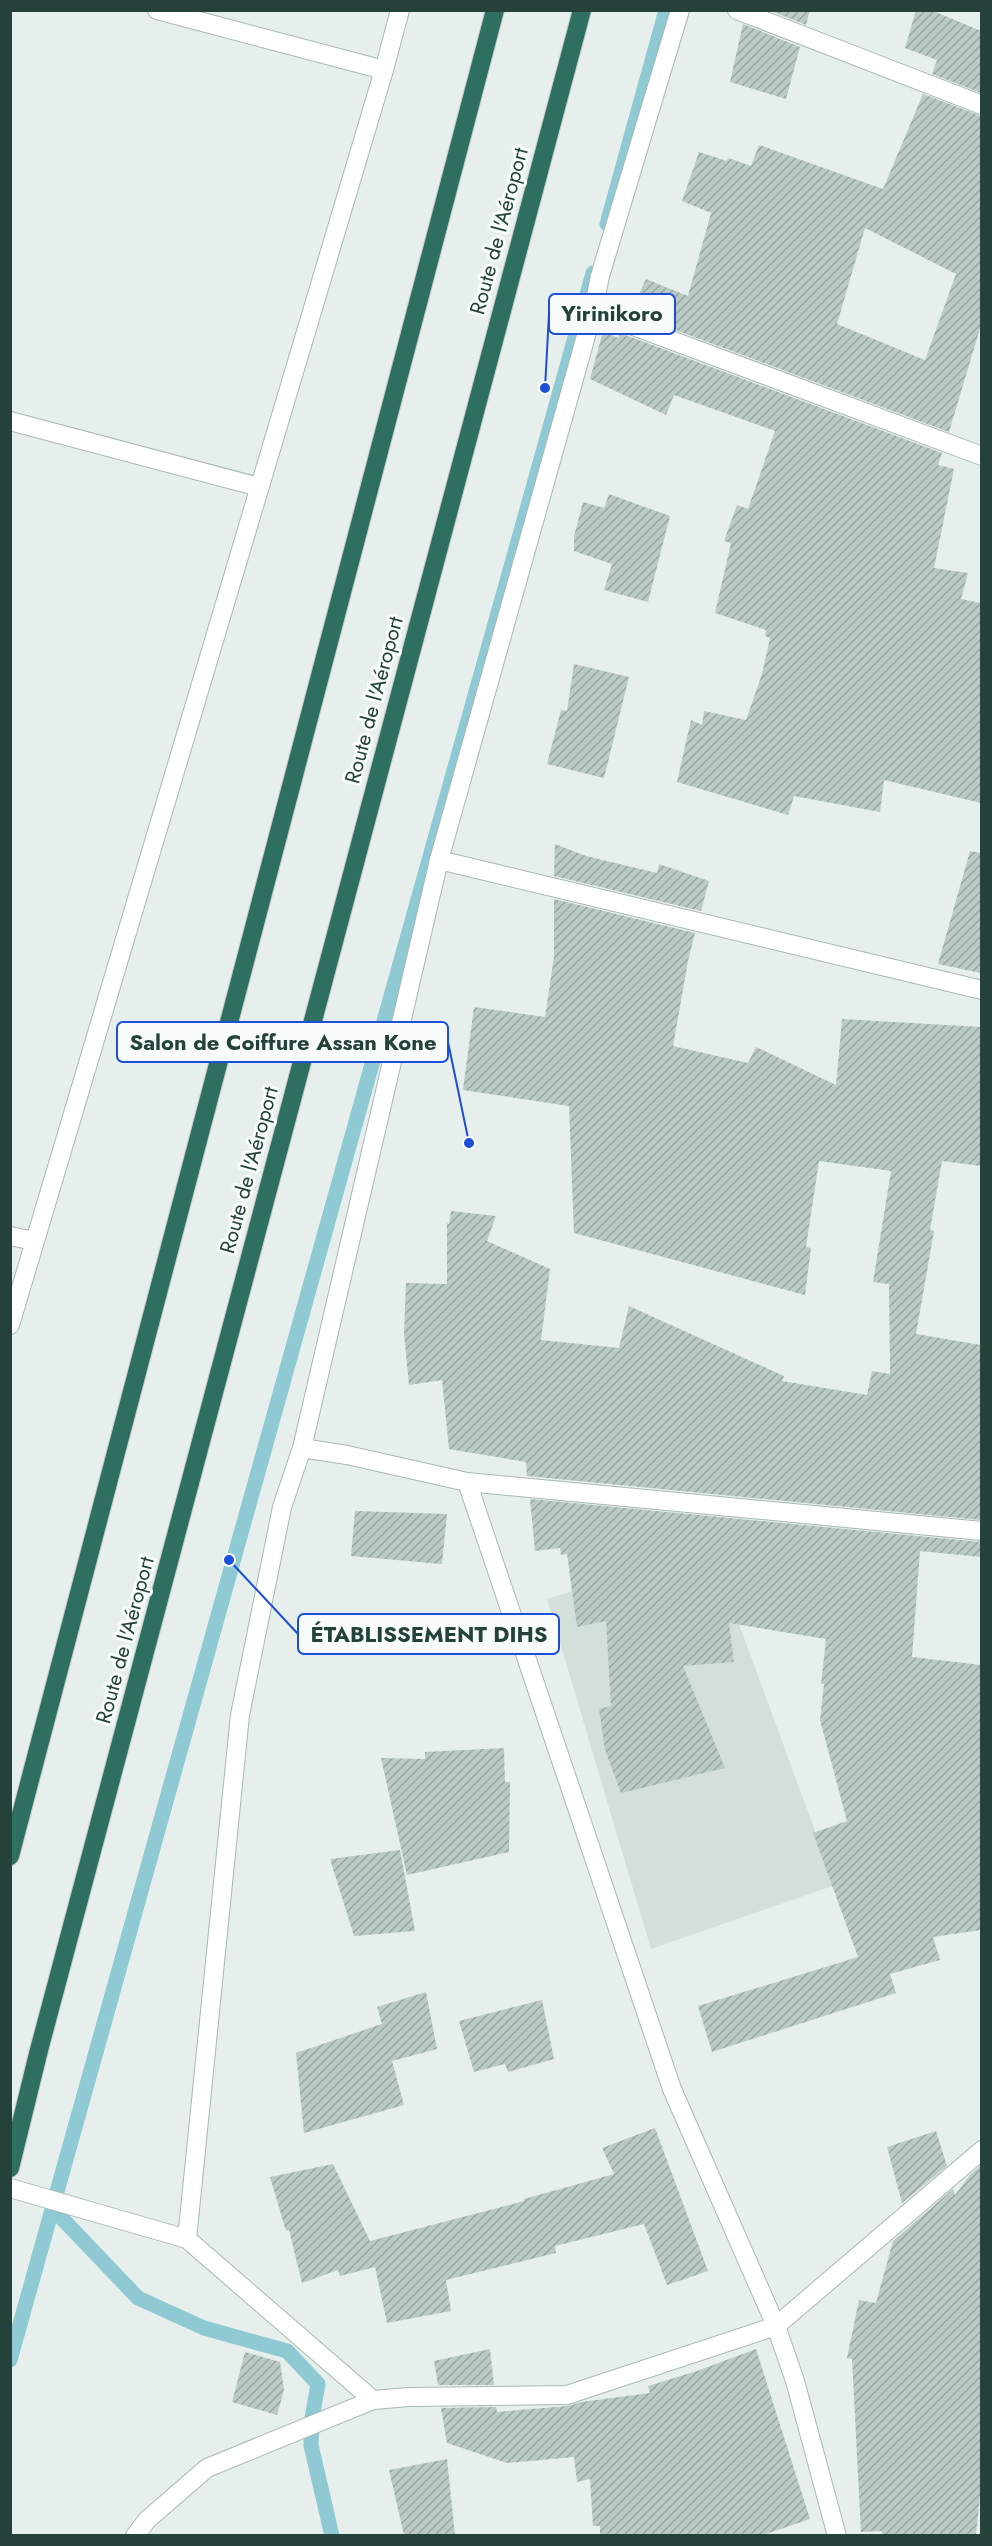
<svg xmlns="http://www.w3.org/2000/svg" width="992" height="2546" viewBox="0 0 992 2546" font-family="Jost,sans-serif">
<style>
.built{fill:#d4dfda}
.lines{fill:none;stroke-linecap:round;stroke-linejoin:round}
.stream{stroke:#8ec9d4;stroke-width:15}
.building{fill:url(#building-hatch);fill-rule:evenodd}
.minor-casing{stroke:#a8b8b2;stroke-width:20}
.highway-casing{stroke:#c2cac8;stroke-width:20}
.minor{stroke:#fff;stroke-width:18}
.highway{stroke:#2f6f62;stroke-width:18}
.labels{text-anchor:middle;stroke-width:6;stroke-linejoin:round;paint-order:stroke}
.street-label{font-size:21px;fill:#24423a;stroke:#f7fbf9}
.leader{fill:none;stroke:#1d4ed8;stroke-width:2}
.callout-dot{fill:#1d4ed8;stroke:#f7fbf9;stroke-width:2}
.callout{fill:#f7fbf9;stroke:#1d4ed8;stroke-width:2}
.callout-label{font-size:22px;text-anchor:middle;font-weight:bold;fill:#24423a}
</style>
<defs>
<pattern id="building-hatch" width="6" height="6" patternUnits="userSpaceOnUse" patternTransform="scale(1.5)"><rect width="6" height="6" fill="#bbcac4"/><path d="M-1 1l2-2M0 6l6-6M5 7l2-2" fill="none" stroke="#98a6a0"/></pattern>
</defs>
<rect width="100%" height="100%" fill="#e6efeb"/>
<!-- built -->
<path class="built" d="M711 1548 835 1885 651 1949 547 1599Z"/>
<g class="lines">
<!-- stream -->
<path class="stream" d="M607 224 666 10
M53 2209 138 2298 204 2328 287 2351 318 2384 312 2418 311 2445 332 2536
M10 2360 593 273"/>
</g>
<!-- building -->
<path class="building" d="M769 10H810L806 25Z
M916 10H931L981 31V93L932 74 937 60 905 48Z
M743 24 800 47 786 99 730 82Z
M923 94 981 116V325L949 432 630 313 646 279 688 296 711 213 682 201 699 152 727 161 728 158 751 166 759 145 883 189ZM865 228 956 274 925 360 837 324Z
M603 331 618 338 620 333 942 453 938 465 954 469 934 568 968 573 961 599 981 603V803L884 780 880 812 794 796 788 815 677 782 691 720 702 725 704 711 746 720 762 674 770 638 765 636 766 630 715 613 731 543 724 541 737 505 748 509 775 431 674 395 666 415 590 379Z
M609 494 670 516 648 602 604 590 612 564 574 551V536L583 502 604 508Z
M574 664 629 677 604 778 547 764 561 710 567 711Z
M555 844 586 856 657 873 659 864 709 881 701 911 554 876Z
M970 851 981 853V973L938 964Z
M554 899 695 933 688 961 673 1046 748 1063 756 1047 836 1085 842 1019 981 1027V1166L942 1161 930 1230 934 1231 916 1334 981 1345V1520L527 1476 526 1462 449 1449 442 1380 409 1385 404 1334 406 1283 447 1284V1223L449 1224 451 1211 496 1216 487 1241 550 1269 541 1340 619 1348 629 1306 784 1376 782 1381 867 1395 872 1371 890 1374 889 1284 873 1282 891 1171 819 1161 806 1247 811 1248 805 1295 574 1233 569 1106 463 1090 474 1007 545 1017 554 957Z
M530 1499 981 1542V1557L920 1551 912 1657 981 1665V1930L933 1937 940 1960 890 1974 896 1993 712 2052 698 2006 858 1957 813 1833 847 1821 820 1720 824 1684H821L826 1639 729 1623 734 1662 683 1666 725 1768 621 1793 605 1750 599 1709 611 1706 606 1621 577 1627 567 1554 561 1555 560 1548 535 1551Z
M355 1511 447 1514 442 1564 351 1556Z
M504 1748 505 1782H510L509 1852 407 1875 381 1758 425 1759V1752Z
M400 1850 415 1931 354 1936 330 1859Z
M426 1992 437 2049 392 2061 404 2105 304 2133 296 2053 382 2024 377 2007Z
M542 2000 554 2059 508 2072 505 2064 474 2072 459 2021Z
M655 2128 708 2271 667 2285 644 2224 555 2246 556 2253 446 2280 451 2311 387 2323 375 2267 340 2276 338 2270 302 2283 289 2230 286 2231 270 2177 333 2164 370 2241 524 2201V2199L614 2174 602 2148Z
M936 2131 947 2166 902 2203 887 2147Z
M981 2165V2485L976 2535H882V2531L861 2532 852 2359 847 2358 859 2300 876 2303 893 2241 953 2189 955 2195 970 2175Z
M490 2349 494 2385H438L434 2361Z
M756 2349 810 2519 763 2535H600V2526H593L590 2479 577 2482 574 2457 507 2463 447 2443 441 2408 496 2407 497 2412 567 2406 581 2402 650 2393 648 2386 697 2371Z
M245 2352 280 2362 284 2390 277 2415 232 2402Z
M447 2459 455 2535H404L389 2470Z"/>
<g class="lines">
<!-- minor casing -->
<g class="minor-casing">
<path id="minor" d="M157 10 384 70
M680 10 600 276 593 311 982 456
M737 10 982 105
M10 421 259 487
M439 860 982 990
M10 1236 34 1241
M10 1325 384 70 400 10
M302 1448 347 1455 467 1482 982 1531
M467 1482 672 2089 776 2326 795 2381 837 2536
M10 2188 187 2239
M373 2400 187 2239 240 1715 282 1507 302 1448 439 860 593 311
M135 2536 147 2520 207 2468 373 2400 409 2397 567 2395 776 2326 982 2150"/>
</g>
<!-- highway casing -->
<g class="highway-casing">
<path id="highway" d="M10 1856 495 10
M10 2168 39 2050 582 10"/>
</g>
<!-- minor -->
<use href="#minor" class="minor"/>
<!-- highway -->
<use href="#highway" class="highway"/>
</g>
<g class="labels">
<!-- street labels -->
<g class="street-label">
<text transform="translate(499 231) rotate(-75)" y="7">Route de l'Aéroport</text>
<text transform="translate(374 700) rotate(-75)" y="7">Route de l'Aéroport</text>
<text transform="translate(249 1170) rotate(-75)" y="7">Route de l'Aéroport</text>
<text transform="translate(125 1640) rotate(-75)" y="7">Route de l'Aéroport</text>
</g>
</g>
<!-- callouts -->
<path class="leader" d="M545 388L549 314M469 1143L448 1042M229 1560L298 1634"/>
<g class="callout-dot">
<circle cx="545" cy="388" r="6"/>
<circle cx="469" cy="1143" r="6"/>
<circle cx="229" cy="1560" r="6"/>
</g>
<g class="callout">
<rect x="549" y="294" width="126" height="40" rx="6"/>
<rect x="117" y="1022" width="331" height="40" rx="6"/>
<rect x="298" y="1614" width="261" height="40" rx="6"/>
</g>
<g class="callout-label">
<text x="612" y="321">Yirinikoro</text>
<text x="283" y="1050">Salon de Coiffure Assan Kone</text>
<text x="429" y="1642">ÉTABLISSEMENT DIHS</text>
</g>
<!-- border -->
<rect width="992" height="2546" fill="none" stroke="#24423a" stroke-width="24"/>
</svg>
